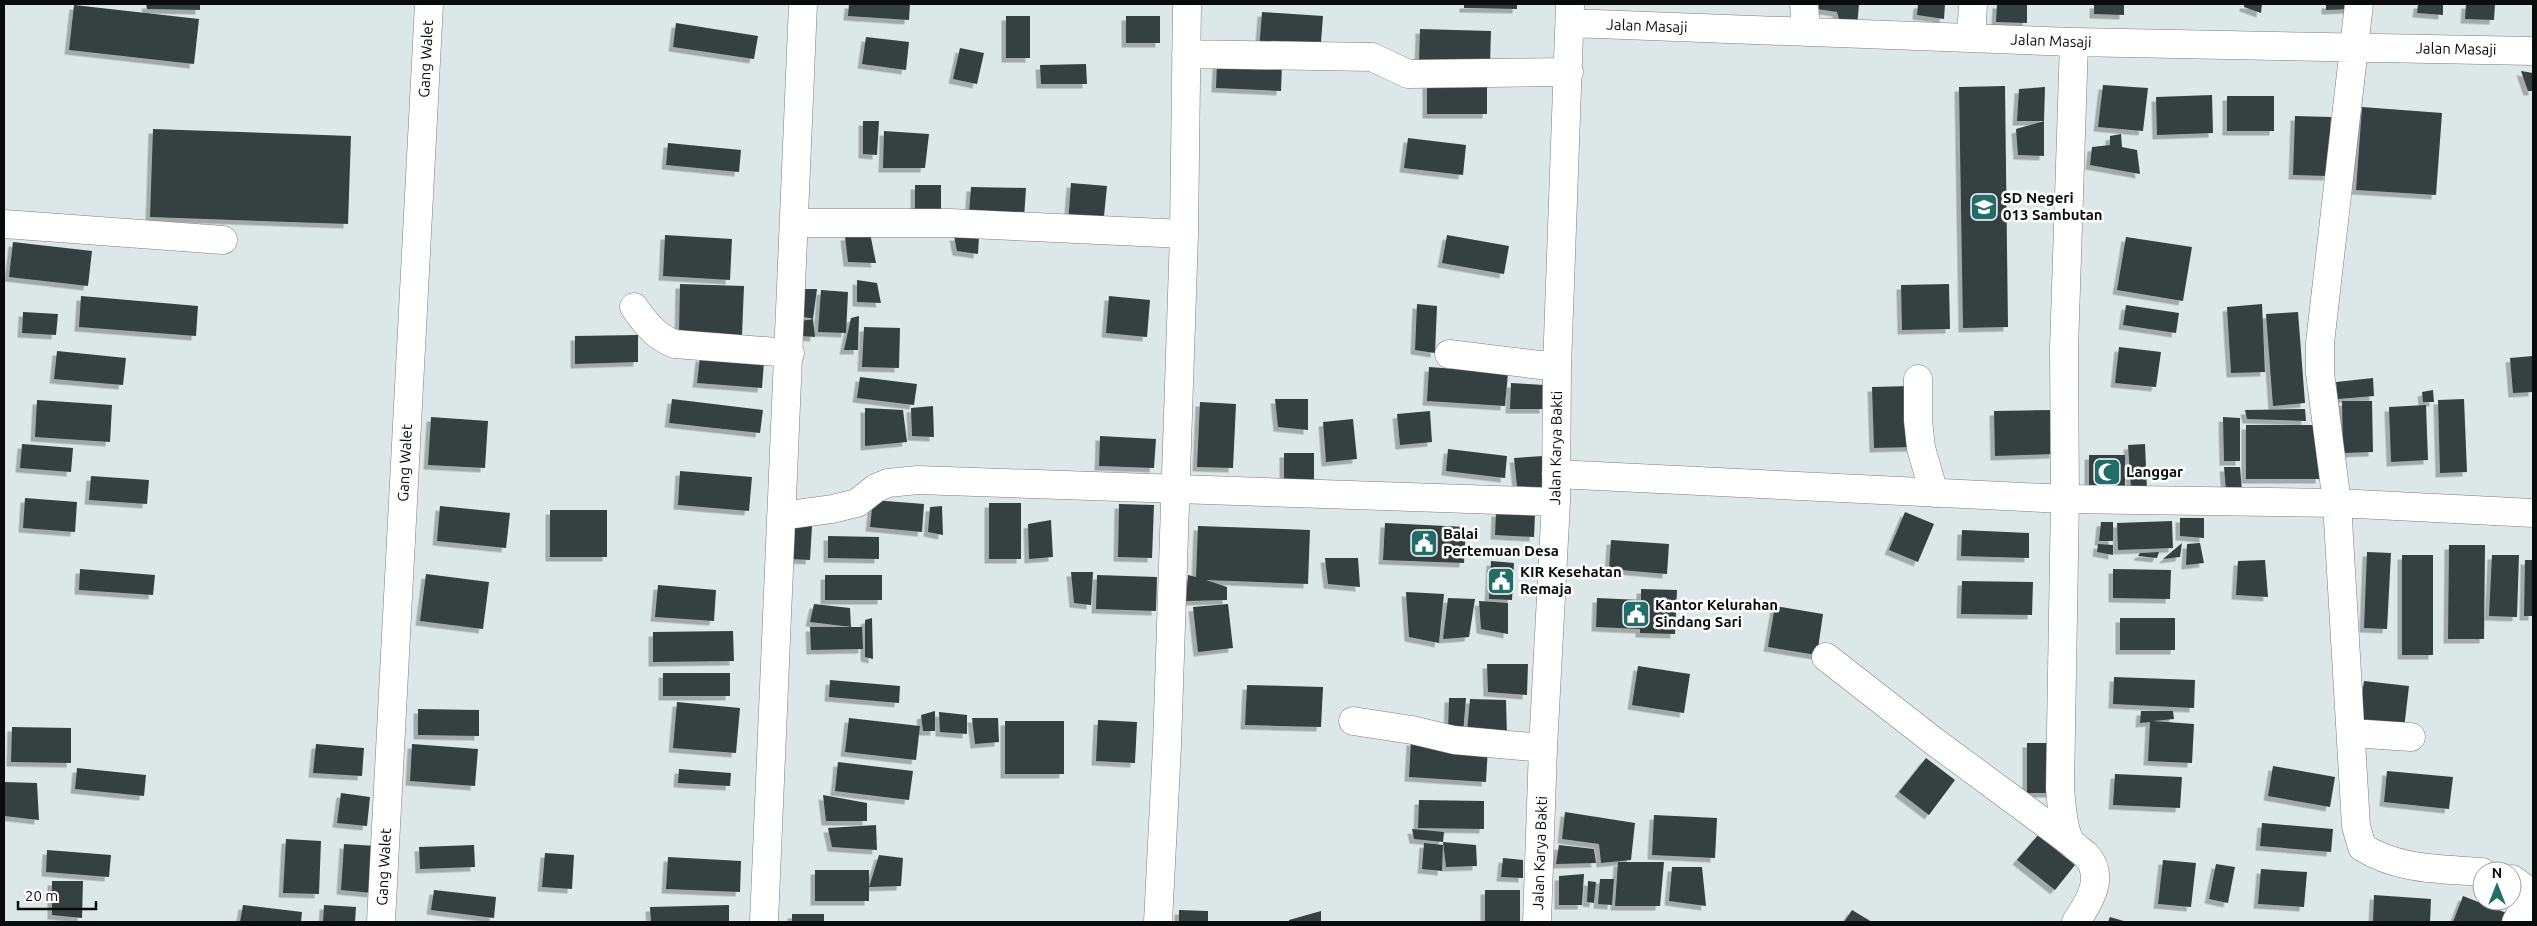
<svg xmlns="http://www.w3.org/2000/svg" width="2537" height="926" viewBox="0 0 2537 926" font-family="Ubuntu,sans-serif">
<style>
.building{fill:#36403f;filter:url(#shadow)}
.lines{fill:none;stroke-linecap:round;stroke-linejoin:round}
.minor-casing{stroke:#75817f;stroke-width:29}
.minor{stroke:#fff;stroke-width:28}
.labels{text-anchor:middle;stroke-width:5;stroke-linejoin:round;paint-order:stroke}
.street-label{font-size:15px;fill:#080c0c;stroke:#fff}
.poi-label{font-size:15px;font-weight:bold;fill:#080c0c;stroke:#fff;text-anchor:start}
</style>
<defs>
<filter id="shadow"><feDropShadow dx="-4.5" dy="4.5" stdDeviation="0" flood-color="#0004"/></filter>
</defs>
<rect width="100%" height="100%" fill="#dce8e7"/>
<!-- building -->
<path class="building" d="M146 4H200V10L147 9Z
M849 4H910L909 20 848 16Z
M1464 4H1517V9L1464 8Z
M1817 4H1859L1857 27H1841L1837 12 1817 9Z
M1918 4H1945L1944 19 1917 15Z
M1997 4H2027V23L1996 22Z
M2094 4H2124V15L2094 14Z
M2244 4H2262L2261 13 2244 7Z
M2326 4H2352V9L2326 10Z
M2418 4H2443V15L2417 13Z
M2466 4H2495L2494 20 2465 19Z
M74 5 199 19 194 64 69 50Z
M1262 12 1323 16 1320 55 1259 51Z
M1006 16H1030V58H1006Z
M1126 16H1160V43H1126Z
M676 23 758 36 754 59 673 47Z
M1420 29 1491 31 1490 64 1419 62Z
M866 37 909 42 906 70 862 64Z
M960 48 984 53 977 84 953 79Z
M1217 62 1282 64 1281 91 1216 88Z
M1086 64 1087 84H1041L1040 65Z
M2521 71 2533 73V91H2528Z
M1427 84H1487V114H1427Z
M2103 85 2148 88 2143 131 2098 127Z
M2005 86 2008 327 1963 328 1959 87Z
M2045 87 2044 121H2017L2019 89Z
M2212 95 2213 133 2157 135 2156 97Z
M2227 96H2274V131H2227Z
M2362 107 2442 113 2436 195 2356 190Z
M2295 116 2331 117 2328 176 2293 175Z
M863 121H879L877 155 863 154Z
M2044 121V156L2018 155 2016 129Z
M153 129 351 136 348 224 150 217Z
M884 131 929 134 925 168H883Z
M2121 134 2122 147 2137 150 2140 174 2090 165 2092 147 2110 145V136Z
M1408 138 1466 145 1463 175 1404 168Z
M668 143 741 150 739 172 666 165Z
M1071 183 1107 186 1103 226 1068 223Z
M915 185H941V210H915Z
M971 187 1026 188 1024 218 969 214Z
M870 233 876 263 848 262 845 236Z
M665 235 732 239 730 280 663 276Z
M1447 235 1509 246 1504 274 1442 263Z
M954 236 979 237 978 254 957 251Z
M2126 237 2192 247 2183 301 2117 290Z
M13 242 92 251 88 286 9 277Z
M857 280 877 283 881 303 857 302Z
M680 284 744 286 742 335 679 333Z
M1949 284 1950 329 1902 330 1901 285Z
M803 289H817L813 319 800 316Z
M821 290 848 292 846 333 818 332Z
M81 296 198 306 196 336 79 327Z
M1109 296 1150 300 1147 337 1106 333Z
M1417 304 1437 306 1435 353 1415 350Z
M2262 304 2265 372 2231 373 2227 307Z
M2126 305 2179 313 2176 333 2123 325Z
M23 312 58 314 56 335 22 333Z
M2298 312 2305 403 2273 406 2266 314Z
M859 316 858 350H844L851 318Z
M813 319 815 337 802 336 801 321Z
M864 327 900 328 899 368 862 367Z
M638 335V362L575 364V336Z
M2119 347 2161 352 2156 387 2115 383Z
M57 351 126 358 123 385 54 379Z
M2533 356V392L2513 393 2510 358Z
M700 357 764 362 762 388 697 383Z
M1429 367 1508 373 1505 406 1427 401Z
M860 377 917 384 914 405 857 398Z
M2373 378 2374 396 2338 399 2336 382Z
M1511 383 1544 385V409H1510Z
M1912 386 1914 447 1874 448 1872 387Z
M2433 390 2434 402H2423L2422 392Z
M672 399 763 410 760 433 669 423Z
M1275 399H1308V430L1278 427Z
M2464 399 2467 472 2440 473 2438 400Z
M37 400 112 405 110 442 35 437Z
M2342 401H2372L2373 452 2343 453Z
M1200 402 1236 404 1233 468 1197 467Z
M2426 405 2428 460 2391 462 2389 407Z
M933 406 934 437 912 436 911 408Z
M865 408 903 410 907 442 865 446Z
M2305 409 2306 421 2247 419 2245 410Z
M2053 410 2054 454 1995 456 1994 411Z
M1430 411 1432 442 1400 445 1397 414Z
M431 417 488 421 485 468 428 465Z
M2223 417 2240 418V461H2224Z
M1353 419 1357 459 1326 462 1323 422Z
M2246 425H2320V479H2246Z
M1100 436 1156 439 1154 468 1099 466Z
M22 444 73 448 71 472 20 468Z
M2145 444 2147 490 2131 488 2128 445Z
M1448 449 1507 456 1505 478 1446 471Z
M1284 453H1314V483H1284Z
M2089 455H2125V492L2089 490Z
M1543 456 1545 488 1517 486 1514 458Z
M2224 467H2240L2242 491 2226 490Z
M680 471 752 477 749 511 678 505Z
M91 476 149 480 147 504 89 500Z
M25 498 77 502 75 532 23 528Z
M873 500 924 504 922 532 870 527Z
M989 503H1021V559H989Z
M1119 504 1154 505 1152 558 1118 557Z
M440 506 510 513 506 548 437 541Z
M942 506 943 535 928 532 930 507Z
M550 510H607V557H550Z
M1496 512 1535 514 1534 537 1495 535Z
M1905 512 1934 524 1918 562 1889 550Z
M2180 518H2204V538L2180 536Z
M1051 520 1053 557 1029 559 1028 524Z
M2172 521 2173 548 2118 550 2117 523Z
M2101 522H2113V541H2099Z
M1385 523 1466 527 1464 563 1383 560Z
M793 525 812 526 810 560 791 559Z
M1198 526 1310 530 1308 584 1206 580 1227 587V600L1186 601 1188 575 1196 577Z
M1962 530 2029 533V558L1961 556Z
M828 536 879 537V559L828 558Z
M1611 540 1669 544 1667 574 1609 569Z
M2182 543 2180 557 2163 559Z
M2200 543 2204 563 2186 565 2187 544Z
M2098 544 2113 545V555L2097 552Z
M2449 545H2485L2484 639H2448Z
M2159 552 2157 558 2138 556 2140 553Z
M2367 552 2391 553 2387 629 2364 628Z
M2402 555H2433V655H2402Z
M2492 555H2519L2517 617 2489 616Z
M1325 558H1358L1360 587 1328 584Z
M2265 560 2268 597 2236 595 2238 561Z
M2525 560H2533V616H2524Z
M1491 561 1514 563 1512 600 1489 599Z
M80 569 155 575 153 595 79 590Z
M2113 569 2171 570 2170 599 2113 598Z
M1071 572H1093L1091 605 1074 603Z
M426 574 489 582 483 629 420 621Z
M825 575H882V600H825Z
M1097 575 1157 577 1156 611 1096 609Z
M1962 581 2033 582 2032 615 1961 614Z
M658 585 716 590 714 621 655 617Z
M1641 589 1677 590 1675 634 1640 633V629L1596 627 1597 598 1641 600Z
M1406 592 1444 594 1439 643 1409 637Z
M1448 598 1475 599 1469 637 1443 639Z
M1479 601 1508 603V634L1481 629Z
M814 604 850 608 851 627 810 622Z
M1228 604 1233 648 1198 652 1193 607Z
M1775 606 1823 614 1817 655 1768 647Z
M872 618 873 659 865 657V620Z
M2120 618H2175V650H2120Z
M810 627H862L863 649 811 650Z
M733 631 734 661 653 662V632Z
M1487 664H1528L1527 695 1488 692Z
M1638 666 1690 674 1684 713 1632 705Z
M663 673H730V696H663Z
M2114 677 2195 680 2194 708 2113 704Z
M830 680 900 686 899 703 829 697Z
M2364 681 2409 686 2404 729 2358 724Z
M1247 685 1323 687 1321 727 1245 725Z
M1449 698H1466L1463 734 1448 733Z
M1470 699 1506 700 1507 737 1467 732Z
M677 702 740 708 736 753 673 748Z
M418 709 479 710V736L418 735Z
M935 711V731H923L921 715Z
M2141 711H2173L2174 719 2153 721 2194 724 2192 763 2148 761 2150 722 2140 723Z
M939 712 967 715V734L940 732Z
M849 718 920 726 916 760 845 752Z
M972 718H998L999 742 975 744Z
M1098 720 1137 722 1135 763 1096 761Z
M1005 721H1064V774H1005Z
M12 727 71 728V763L11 762Z
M1411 741 1488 746 1486 782 1409 777Z
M2027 743H2057V793H2027Z
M316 744 364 748 362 776 313 773Z
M412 744 478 749 475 786 410 781Z
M1926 758 1955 780 1929 815 1899 792Z
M838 762 913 771 909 800 835 791Z
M2273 766 2335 777 2330 807 2268 796Z
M77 768 146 775 144 796 75 789Z
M679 769 731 773 730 786 678 783Z
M2387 771 2453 777 2449 809 2384 802Z
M2115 774 2182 777 2180 808 2113 805Z
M4 782 37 783 39 820 4 816Z
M341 793 370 797 367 826 337 823Z
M823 795 867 803V821H826Z
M1419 800 1484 801V829L1418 828Z
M1565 812 1635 823 1631 860 1601 863 1599 844 1562 839Z
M1654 815 1717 818 1715 858 1652 855Z
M2262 823 2333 829 2331 852 2260 846Z
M876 825 877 850 832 847 828 828Z
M1412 829 1444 832 1443 842 1414 839Z
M2038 835 2075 865 2055 890 2017 860Z
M286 839 321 841 319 894 283 893Z
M1443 842 1476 845 1477 866 1446 867Z
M1424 843 1443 845 1442 871 1422 869Z
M344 844 376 846 372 893 341 890Z
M474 845 475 867 420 869 419 847Z
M1559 845 1594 849 1596 863 1556 864Z
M47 850 111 855 109 877 46 872Z
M545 853 574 855 572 889 542 887Z
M879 855 903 858 901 886 869 887V901H815V870H869V887Z
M668 857 741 861 740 892 666 889Z
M1503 858 1523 860V878L1501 877Z
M2163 860 2196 863 2191 907 2158 904Z
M1618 862H1664L1660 906H1615Z
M2216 864 2235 867 2228 903 2209 899Z
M1672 867H1702L1706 906 1669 901Z
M2261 869 2307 872 2304 907 2258 904Z
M1584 874 1582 905H1559V876Z
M1600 879H1614L1612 905 1598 904Z
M52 881H83L82 918 52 915Z
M1588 881 1596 882 1594 903 1587 902Z
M434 890 496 897 494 918 431 910Z
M1485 890H1520V922H1485Z
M2374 895 2431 899 2430 922H2373Z
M2463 896 2509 914 2505 922H2453Z
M243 905 302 912 301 922H240Z
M324 905 356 907 355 922H323Z
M729 905V922H651L650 907Z
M1179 910 1208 911V922H1179Z
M1852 910 1872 922H1844Z
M1321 911V922H1289V920Z
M792 914H824V922H792Z
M2110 917 2127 922H2108Z"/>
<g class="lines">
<!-- minor casing -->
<g class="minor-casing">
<path id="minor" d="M1804 4 1806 32
M2359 4 2320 343V373L2337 503 2356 826 2362 847C2398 870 2440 869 2482 872
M1570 23 2074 42 2533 51
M1971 38 1973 4
M2074 42 2064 349 2065 499 2060 789C2062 805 2062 825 2069 839 2072 846 2081 850 2086 855 2106 877 2089 902 2076 922
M1186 54 1372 57 1408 74 1569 72
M794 223H949L1184 234
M4 224 223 240
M634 307C646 324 656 337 675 344L790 353
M1449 354 1557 367
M1918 379V420L1921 448 1934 493
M1556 474 2065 499 2337 503 2533 513
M781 516 832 509 857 503 876 488 888 483 918 480 1556 502
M1826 657 1931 739 2069 841
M1353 721 1412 730 1454 740 1543 748
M2351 733 2411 737
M2512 879 2523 887 2530 898 2516 922
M381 922 429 4
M764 922 803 4
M1158 922 1167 746 1184 234 1187 4
M1537 922 1543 748 1556 502 1557 367 1570 5"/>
</g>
<!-- minor -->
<use href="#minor" class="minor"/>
</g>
<!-- icons -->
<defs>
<g id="school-square" transform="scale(1.4375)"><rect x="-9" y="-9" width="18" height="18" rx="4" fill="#236d68" stroke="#fff"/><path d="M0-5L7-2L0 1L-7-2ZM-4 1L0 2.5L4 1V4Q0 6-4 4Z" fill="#fff"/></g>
<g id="mosque-square" transform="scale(1.4375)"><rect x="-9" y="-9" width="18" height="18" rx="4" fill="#236d68" stroke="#fff"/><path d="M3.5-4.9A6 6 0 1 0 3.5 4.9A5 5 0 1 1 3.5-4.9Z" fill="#fff"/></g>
<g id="civic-square" transform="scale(1.4375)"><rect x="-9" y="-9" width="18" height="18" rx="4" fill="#236d68" stroke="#fff"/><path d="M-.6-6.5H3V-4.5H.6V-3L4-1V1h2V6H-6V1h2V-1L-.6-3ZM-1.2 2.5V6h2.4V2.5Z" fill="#fff"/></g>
</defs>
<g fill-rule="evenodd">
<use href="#school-square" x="1984" y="207"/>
<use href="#mosque-square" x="2107" y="472"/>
<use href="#civic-square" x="1424" y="543"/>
<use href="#civic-square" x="1501" y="581"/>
<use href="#civic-square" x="1636" y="614"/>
</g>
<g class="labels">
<!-- street labels -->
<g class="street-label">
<text transform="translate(1647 26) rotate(2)" y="5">Jalan Masaji</text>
<text transform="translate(2051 41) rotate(2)" y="5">Jalan Masaji</text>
<text transform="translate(2456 49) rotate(1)" y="5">Jalan Masaji</text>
<text transform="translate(426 59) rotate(-87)" y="5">Gang Walet</text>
<text transform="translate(1556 448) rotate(-89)" y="5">Jalan Karya Bakti</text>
<text transform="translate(405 463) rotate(-87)" y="5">Gang Walet</text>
<text transform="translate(1540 853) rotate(-88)" y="5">Jalan Karya Bakti</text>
<text transform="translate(384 867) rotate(-87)" y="5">Gang Walet</text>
</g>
<!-- poi labels -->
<g class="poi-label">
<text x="2003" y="203">SD Negeri<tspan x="2003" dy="17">013 Sambutan</tspan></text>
<text x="2126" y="477">Langgar</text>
<text x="1443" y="539">Balai<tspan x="1443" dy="17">Pertemuan Desa</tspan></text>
<text x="1520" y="577">KIR Kesehatan<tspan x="1520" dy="17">Remaja</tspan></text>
<text x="1655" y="610">Kantor Kelurahan<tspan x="1655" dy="17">Sindang Sari</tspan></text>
</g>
</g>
<!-- border -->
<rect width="2537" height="926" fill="none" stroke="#080c0c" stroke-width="10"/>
<!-- north arrow -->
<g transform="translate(2497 886)"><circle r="24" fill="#ffffff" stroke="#9c9e9e"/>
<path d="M0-4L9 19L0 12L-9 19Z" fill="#236d68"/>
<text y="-8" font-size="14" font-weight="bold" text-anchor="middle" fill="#080c0c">N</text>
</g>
<!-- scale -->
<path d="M18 901v8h78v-8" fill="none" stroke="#080c0c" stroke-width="2.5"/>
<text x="25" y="901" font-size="15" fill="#080c0c" stroke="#ffffff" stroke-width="4" paint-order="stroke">20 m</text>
</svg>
